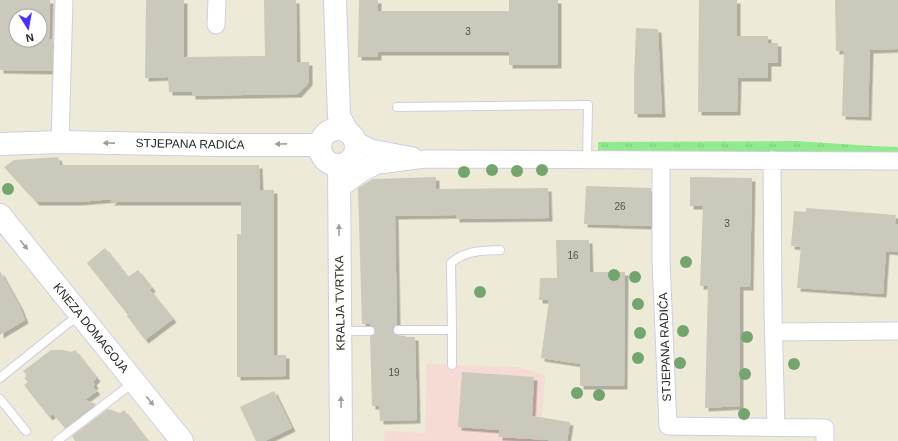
<svg xmlns="http://www.w3.org/2000/svg" width="898" height="441" viewBox="0 0 898 441" font-family="Arial,sans-serif">
<style>
.medical{fill:#f5dbd3}
.grass{fill:url(#grass-tufts)}
.building{fill:#cac9bb;fill-rule:evenodd;filter:url(#shadow)}
.lines{fill:none;stroke-linecap:round;stroke-linejoin:round}
.lane-casing{stroke:#cfcde3;stroke-width:10}
.street-casing{stroke:#cfcde3;stroke-width:19}
.secondary-casing{stroke:#cfcde3;stroke-width:24}
.lane{stroke:#fff;stroke-width:8}
.street{stroke:#fff;stroke-width:17}
.secondary{stroke:#fff;stroke-width:22}
.tree{fill:#74a56e}
.oneway{fill:#9e9e9e}
.labels{text-anchor:middle;stroke-width:3.5;stroke-linejoin:round;paint-order:stroke}
.number-label{font-size:10px;fill:#50504d}
.street-label{font-size:12px;fill:#282828;stroke:#fff}
</style>
<defs>
<pattern id="grass-tufts" width="24" height="20" patternUnits="userSpaceOnUse"><rect width="24" height="20" fill="#91ea8d"/><path d="M3 7l-1-3M5 7V3M7 7l1-3M15 17l-1-3M17 17v-4M19 17l1-3" fill="none" stroke="#7dc97a"/></pattern>
<filter id="shadow"><feDropShadow dx="3.5" dy="3.5" stdDeviation="0" flood-color="#0004"/></filter>
</defs>
<rect width="100%" height="100%" fill="#edead7"/>
<!-- medical -->
<path class="medical" d="M427 364 517 367 545 375 540 441H384L385 431 425 433Z"/>
<!-- grass -->
<path class="grass" d="M797 141 872 146 898 147V153L598 152V142Z"/>
<!-- building -->
<path class="building" d="M0 0H50L49 39H53L52 71 0 70ZM16 16H40V40H16Z
M146 0H184V57L265 56 264 0H296L297 62H309V82L298 94 192 96V92H169L168 77 145 78Z
M359 0H378V11H509V0H558V65H509V52H378V57H358Z
M699 0H737V36H768V43H778V63H768V78H738L737 112H698Z
M835 0H898V49L870 50 868 117 842 116 844 51H836Z
M636 28 658 29 662 114H634V77Z
M58 157 60 165H259L260 190H274V355H286V376L237 377V234H241V202H110L114 199 79 202H36L4 167 14 160Z
M436 177V189L548 188 549 218 456 219V215L395 216 397 325 393 327V330L396 335 406 336V337H415L417 420 380 421 379 406H372L370 336 375 334V331L373 326H370V324H362L358 188 373 179Z
M690 177 752 178 750 287H740V406L705 408 708 286H700L703 206H690Z
M586 186 651 188V226L584 224Z
M806 208 896 215 895 224H898V252L886 251 883 294 797 288 801 247 791 246 794 211 806 212Z
M556 240H589L590 272H625L624 386H580V364L541 358 549 300H539L540 278H557Z
M105 248 128 277 138 270 152 288 150 290 173 319 145 340 127 316 128 315 87 263Z
M0 271 20 307 25 320 0 335Z
M51 350H64L72 352 75 350 97 378 93 382 95 385 93 387 97 391 85 400 96 404 65 428 53 414 49 417 24 385 28 382 24 378 27 376 23 371Z
M462 372 534 377 532 416 570 422 567 441H548V440L499 437V430L458 427Z
M274 391 292 428 265 441H256L240 407Z
M108 409 120 413 124 410 148 441H75L72 436Z"/>
<g class="lines">
<!-- lane casing -->
<g class="lane-casing">
<path id="lane" d="M397 107 588 105 587 159
M398 330H452L451 263C466 250 481 251 500 250
M452 330V365
M341 331H370
M0 378 67 324 81 315
M0 399 26 431
M57 441 134 382"/>
</g>
<!-- street casing -->
<g class="street-casing">
<path id="street" d="M216 25 217 0
M355 140 371 148 413 156
M60 142 64 0
M661 160V261L668 426 825 428V441
M772 160 773 314 776 427
M344 164 379 165 425 159 898 161
M774 332 898 331"/>
</g>
<!-- secondary casing -->
<g class="secondary-casing">
<path id="secondary" d="M335 0 339 116 347 131
M320 147a18 18 0 1 1 36 0a18 18 0 1 1-36 0Z
M0 144 60 142 219 145H320
M339 165 341 441
M339 187 359 172 372 165
M0 215 182 441"/>
</g>
<!-- lane -->
<use href="#lane" class="lane"/>
<!-- street -->
<use href="#street" class="street"/>
<!-- secondary -->
<use href="#secondary" class="secondary"/>
</g>
<!-- trees -->
<g class="tree">
<circle cx="492" cy="170" r="6"/>
<circle cx="542" cy="170" r="6"/>
<circle cx="517" cy="171" r="6"/>
<circle cx="464" cy="172" r="6"/>
<circle cx="8" cy="189" r="6"/>
<circle cx="686" cy="262" r="6"/>
<circle cx="614" cy="275" r="6"/>
<circle cx="635" cy="277" r="6"/>
<circle cx="480" cy="292" r="6"/>
<circle cx="638" cy="304" r="6"/>
<circle cx="683" cy="331" r="6"/>
<circle cx="640" cy="333" r="6"/>
<circle cx="747" cy="337" r="6"/>
<circle cx="638" cy="358" r="6"/>
<circle cx="680" cy="363" r="6"/>
<circle cx="794" cy="364" r="6"/>
<circle cx="745" cy="374" r="6"/>
<circle cx="577" cy="393" r="6"/>
<circle cx="599" cy="395" r="6"/>
<circle cx="744" cy="414" r="6"/>
</g>
<!-- one-way arrows -->
<defs><path id="oneway-solid" d="M-6-.8H1V-3.2L6.5 0L1 3.2V.8H-6Z"/></defs>
<g class="oneway">
<use href="#oneway-solid" transform="translate(109 143) rotate(-179)"/>
<use href="#oneway-solid" transform="translate(281 144) rotate(179)"/>
<use href="#oneway-solid" transform="translate(339 230) rotate(-91)"/>
<use href="#oneway-solid" transform="translate(24 245) rotate(51)"/>
<use href="#oneway-solid" transform="translate(150 401) rotate(51)"/>
<use href="#oneway-solid" transform="translate(341 402) rotate(-91)"/>
</g>
<g class="labels">
<!-- number labels -->
<g class="number-label">
<text x="468" y="35">3</text>
<text x="620" y="210">26</text>
<text x="727" y="227">3</text>
<text x="573" y="259">16</text>
<text x="394" y="376">19</text>
</g>
<!-- street labels -->
<g class="street-label">
<text transform="translate(190 144) rotate(1)" y="4">STJEPANA RADIĆA</text>
<text transform="translate(340 303) rotate(-91)" y="4">KRALJA TVRTKA</text>
<text transform="translate(91 328) rotate(51)" y="4">KNEZA DOMAGOJA</text>
<text transform="translate(665 347) rotate(-92)" y="4">STJEPANA RADIĆA</text>
</g>
</g>
<!-- north arrow -->
<g transform="translate(28 28) rotate(169)"><circle r="19" fill="#ffffff" stroke="#a9a9a9"/>
<path d="M0-3L7 15L0 10L-7 15Z" fill="#4932ff"/>
<text y="-6" font-size="11" font-weight="bold" text-anchor="middle" fill="#282828">N</text>
</g>
</svg>
